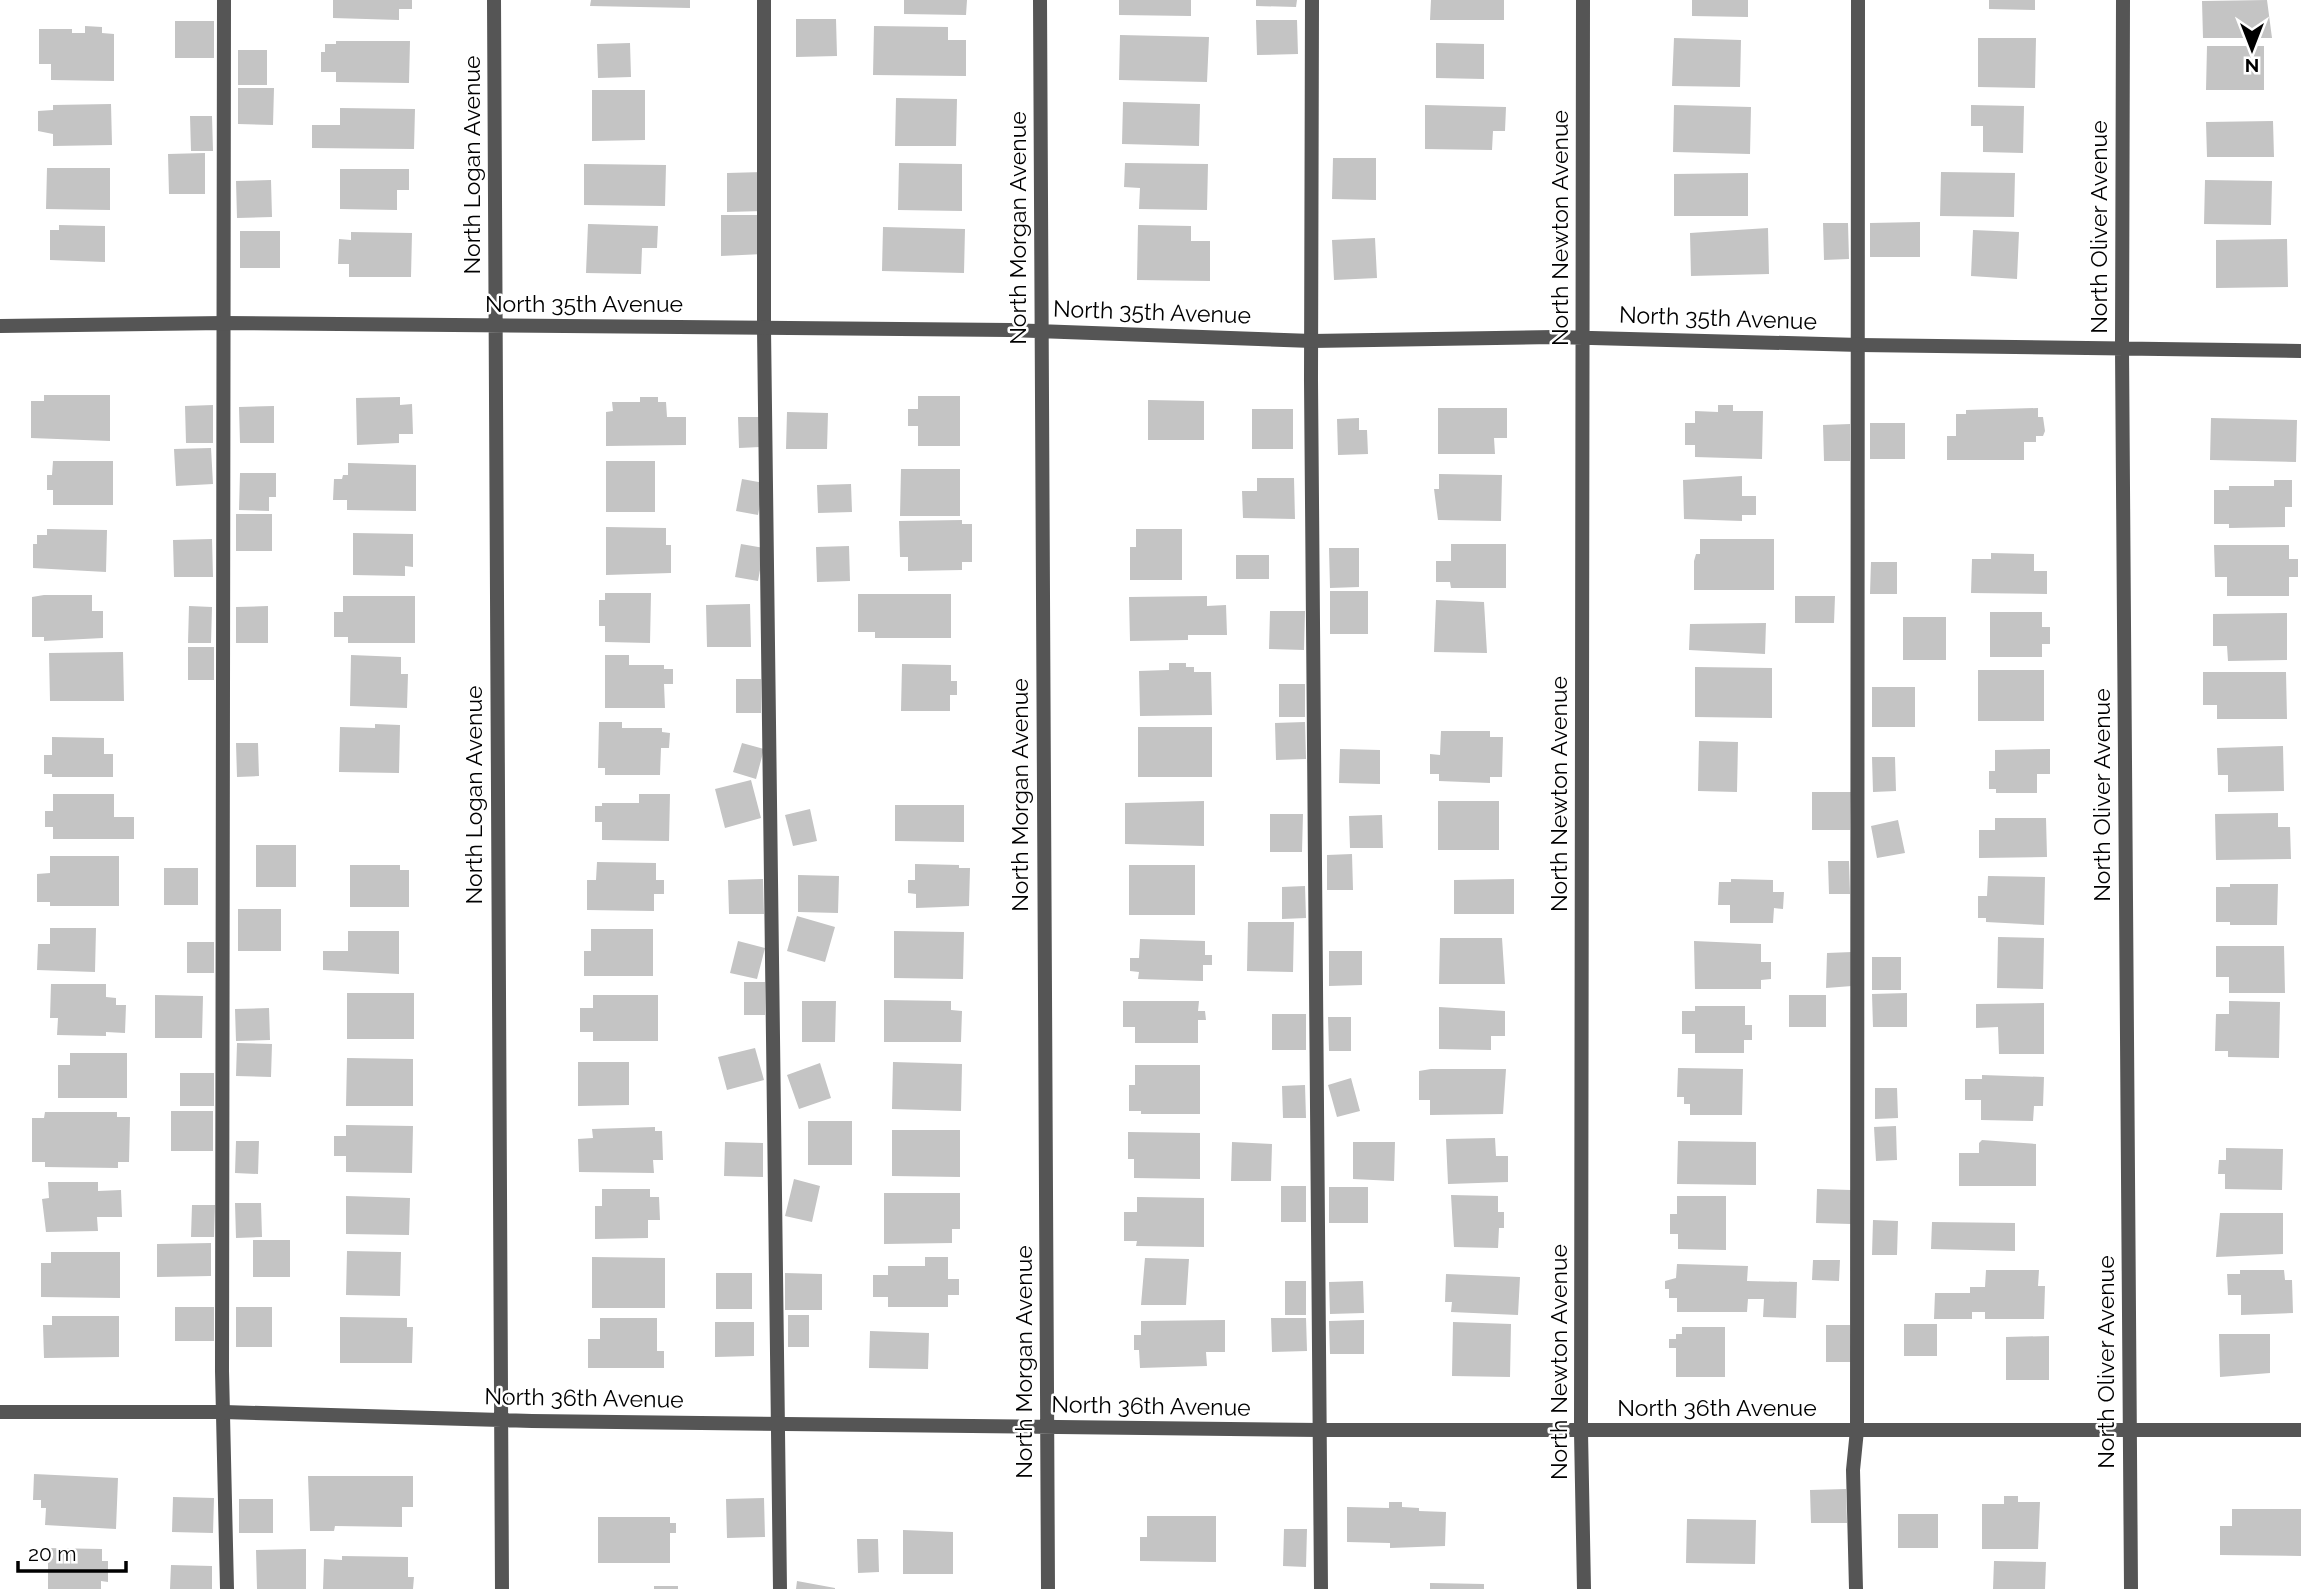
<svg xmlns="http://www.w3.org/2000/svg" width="2301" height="1589" viewBox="0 0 2301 1589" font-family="Raleway,sans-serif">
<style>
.building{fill:#c4c4c4}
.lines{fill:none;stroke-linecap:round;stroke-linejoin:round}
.lane{stroke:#555;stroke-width:14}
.street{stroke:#555;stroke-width:14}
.labels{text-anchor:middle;stroke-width:5;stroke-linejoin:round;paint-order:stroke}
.street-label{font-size:23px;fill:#000;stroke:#fff}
</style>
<rect width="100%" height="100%" fill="#fff"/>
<!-- building -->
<path class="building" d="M333 0H412V9H399V20L333 18Z
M591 0H690V8L590 6Z
M904 0H967L966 15 904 14Z
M1119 0H1191V16L1119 15Z
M1256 0H1297L1296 7 1256 6Z
M1431 0H1504V20H1430Z
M1692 0H1748V17L1692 16Z
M1989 0H2035V10L1989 9Z
M2267 0 2272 38H2203L2202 1Z
M796 19H836L837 56 796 57Z
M1256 20H1297L1298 54 1257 55Z
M175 21H214V58H175Z
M85 26 102 27V33L114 34V81L51 80V64H39V29H72V33H85Z
M874 26 948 27V40H966V76L873 75Z
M1120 35 1209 37 1207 82 1119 80Z
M1674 38 1741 40 1740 87 1672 86Z
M1978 38H2036L2035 88 1978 87Z
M336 41H410L409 83 336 82V72H321V52H325V44H336Z
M630 43 631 77 598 78 597 44Z
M1436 43 1484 44V79L1436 78Z
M2207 46H2264V90H2206Z
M238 50H267V85H238Z
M238 88H274L273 125 238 124Z
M592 90H645V140L592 141Z
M896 98 957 99 956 146H895Z
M1123 102 1200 104 1199 146 1122 144Z
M111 104 112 145 53 146V134L38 131V111L53 110V105Z
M1425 105 1506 107 1505 131H1493L1492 150 1425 149Z
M1674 105 1751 107 1750 154 1673 152Z
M1971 105 2024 106 2023 153 1983 152V126H1971Z
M340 108 415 109 414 149 312 148V125H340Z
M190 116H212L213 151H191Z
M2273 121 2274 157H2207L2206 122Z
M205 153V194H169L168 154Z
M1333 158H1376V200L1332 199Z
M899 163 962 164V211L898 210Z
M1125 163 1208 164 1207 210 1139 209 1140 188 1124 187Z
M584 164 666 165 665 206 584 205Z
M47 168H110V210L46 209Z
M340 169H409V190H397V210L340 209Z
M763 172V211L727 212V173Z
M1941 172 2015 173 2014 217 1940 216Z
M1748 173V216H1674V174Z
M271 180 272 217 237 218 236 181Z
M2205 180 2272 181 2271 225 2204 224Z
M721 215H763V254L721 256Z
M1920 222V257H1870V223Z
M1823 223H1848L1849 259 1824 260Z
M588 224 658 226 657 248H642L641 274 586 273Z
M59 225 105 226V262L50 260V230H59Z
M1138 225 1191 226V241H1210V281L1137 280Z
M883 227 965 229 964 273 882 271Z
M1768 228 1769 274 1691 276 1690 233Z
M1973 230 2019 232 2017 279 1971 276Z
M240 231H280V268H240Z
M351 232 412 233 411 277H349V264H338L339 239 351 240Z
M1375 238 1377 278 1334 280 1332 240Z
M2287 239 2288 287 2216 288V240Z
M44 395H110V441L31 438V401H44Z
M918 396H960V446H918V426H908V409H918Z
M400 397V405L412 404 413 434H399V443L357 445 356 398Z
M640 397H658V402H666L667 417H686V445L606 446V412L613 411 612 402H640Z
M1148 400 1204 401V440H1148Z
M213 405V443H186L185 406Z
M1718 405H1733V411H1763L1762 459 1695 457V445H1685V423H1695V411L1718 412Z
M274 406V443H240L239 407Z
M1438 408H1507V438H1494L1495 454H1438Z
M2038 408V417H2043L2045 431 2043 436H2036V442H2024V460H1947V436H1956V414H1966V410Z
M1252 409H1293V449H1252Z
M787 412 828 413 827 449H786Z
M738 417H760V447L739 448Z
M1359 418V430H1367L1368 454 1338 455 1337 419Z
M2211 418 2297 420 2296 462 2210 460Z
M1870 423H1905V459H1870Z
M1850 424V461H1824L1823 425Z
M211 448 213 484 176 486 174 449Z
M53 461H113V505H53V490H47V475H52Z
M606 461H655V512H606Z
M348 463 416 465V511L347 510V500H333L334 479H342L343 475H348Z
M901 469H960V516H900Z
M240 473H276V497H269V511L239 510Z
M1439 474 1502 475 1501 521 1438 520 1434 489H1439Z
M1742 476V496H1756V515H1742V521L1684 519 1683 480Z
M1257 478H1294L1295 519 1243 518 1242 491H1257Z
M742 479 764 483 758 515 736 511Z
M2274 480H2292V507H2285V527L2229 528V524H2214V490H2229V486H2274Z
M851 484 852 512 818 513 817 485Z
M236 514H272V551H236Z
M962 520V524H972V562H962V570L908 571V557H900L899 521Z
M606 527 666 528V545H671V573L606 575Z
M47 529 107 530 106 572 33 568V544H37V535H47Z
M1136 529H1182V580H1130V547H1136Z
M353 533 413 534V567L405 566V576L353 575Z
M212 539 213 577H174L173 540Z
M1700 539H1774V590H1694V561L1696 554H1700Z
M741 544 764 548 758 581 735 577Z
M1451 544H1506V588H1451L1450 582H1436V561H1451Z
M2214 545H2289V559H2298V577H2289V596H2227V577H2215Z
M849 546 850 581 817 582 816 547Z
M1329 548H1359V587L1330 588Z
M1991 553 2034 554V571H2047V594L1971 593 1972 559H1991Z
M1236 555H1269V579H1236Z
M1871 562H1897V594H1870Z
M1330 591H1368V634H1330Z
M605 593H651L650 643 605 642V626H599V600H605Z
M858 594H951V638H875V632H858Z
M44 595H92V611H103V638L44 641V637H32V597Z
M343 596H415V643H348V637H334V612H343Z
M1207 596V606L1226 605 1227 635H1188V640L1130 641 1129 597Z
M1795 596H1835L1834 623H1795Z
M1436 600 1484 602 1487 653 1434 652Z
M750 604 751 647H707L706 605Z
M189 606 212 607 211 643H188Z
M268 606V643H236V607Z
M1270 611H1305L1304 650 1269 649Z
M1990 612H2042V627H2050V644H2042V657H1990Z
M2287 613V660L2228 661 2227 646H2213V614Z
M1903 617H1946V660H1903Z
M1766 623 1765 654 1689 650 1690 624Z
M188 647H214V680H188Z
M123 652 124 701H50L49 653Z
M351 655 401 657V674H408L407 708 350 706Z
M605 655H629V665H664V669H673V684H664L665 708H605Z
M1169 663H1186V667H1194V672H1211L1212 715 1140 716 1139 671 1169 670Z
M902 664 951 665V681H957V695H950V711H901Z
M1695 667 1772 668V718L1695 717Z
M1978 670H2044V721H1978Z
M2203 672H2286L2287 719H2217V705H2203Z
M736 679H761V713H736Z
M1279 684H1305V717H1279Z
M1872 687H1915V727H1872Z
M599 722H622V728H662V732L670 733 669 748H661L660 775H605V768H598Z
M1305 722 1306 759 1276 760 1275 723Z
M375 724 400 725 399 773 339 772 340 727 375 728Z
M1138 727H1212V777H1138Z
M1441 731H1490V737H1503L1502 777H1490V783L1439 781V774H1430V754L1440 755Z
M52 737 104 738V754H113V777H52V774H44V755H52Z
M1699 741 1738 742 1737 792 1698 791Z
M236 743H258L259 776 237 777Z
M742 743 764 749 756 779 733 772Z
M2283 746 2284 791 2228 792V775H2218L2217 748Z
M1340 749 1380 750V784L1339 783Z
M2050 749V774H2037V793H1996V789H1989V771H1995V750Z
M1872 757H1895L1896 791 1873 792Z
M751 780 761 818 725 828 715 789Z
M1812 792H1851L1850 830H1812Z
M53 794H114V817H134V839H53V827H45V811H53Z
M639 794H670L669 841 602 840V822H595V806H602V803H639Z
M1204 801V846L1125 844V803Z
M1438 801H1499V850H1438Z
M895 805H964V842L895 841Z
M810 809 817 841 793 846 785 815Z
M2278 813V827H2290L2291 859 2216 860 2215 814Z
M1270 814H1303L1302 852H1270Z
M1382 815 1383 848H1350L1349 816Z
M1995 818H2046L2047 857 1979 858V830H1995Z
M1898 820 1905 853 1877 858 1871 826Z
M256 845H296V887H256Z
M1352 854 1353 890H1327V855Z
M50 856H119V906H50V902H37V874L50 873Z
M1828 861H1849L1850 894H1829Z
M597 862 656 863V880H664V894H654V911L587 910V880H596Z
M915 864 959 865V868H970L969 906 916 908V894L908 893V880H915Z
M350 865H400V870H409V907H350Z
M1129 865H1195V915H1129Z
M164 868H198V905H164Z
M798 875 839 876 838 913 798 912Z
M1988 876 2045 877 2044 925 1986 922V918H1978V896H1987Z
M763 879 764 914H729L728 880Z
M1514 879V914H1454V880Z
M1731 879 1773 880V892H1784L1783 909 1774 908 1773 923H1730V905H1718L1719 882H1731Z
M2230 884H2278L2277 925H2230V922H2216V887H2230Z
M1305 886 1306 918 1282 919V887Z
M238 909H281V951H238Z
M797 916 835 927 825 962 787 951Z
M1248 922H1294L1293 972 1247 971Z
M50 928H96L95 972 37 970 38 944H50Z
M591 929H653V976H584V951H591Z
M348 931H399V974L323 970V951H348Z
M894 931 964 932 963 979 894 978Z
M1998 937 2044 938 2043 989 1997 988Z
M1440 938H1502L1505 984H1439Z
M1140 939 1205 941V955H1212V965H1203V981L1138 979 1139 972 1130 971V958H1139Z
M738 941 765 948 757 979 730 973Z
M1694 941 1761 944V962H1771V979L1761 980V989H1695Z
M187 942H214V973H187Z
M2216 946H2284L2285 993H2229V977H2216Z
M1329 951H1362V985L1329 986Z
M1852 952V986L1826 988 1827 953Z
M1872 957H1901V990H1872Z
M744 982H765V1015H744Z
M51 984H106V997L116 998V1005H126L125 1033 106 1032V1036L57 1035 58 1018H50Z
M347 993H414V1039H347Z
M1907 993V1027H1873L1872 994Z
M155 995 203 996 202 1038H155Z
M593 995H658V1041H593V1032H580V1008H593Z
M1789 995H1826V1027H1789Z
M884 1000 951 1001V1010L962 1011 961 1042H884Z
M802 1001H836L835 1042H802Z
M1123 1001H1199L1198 1011H1205L1206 1020H1198V1043H1135V1027H1123Z
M2229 1001 2280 1002 2279 1058 2228 1057V1051H2215L2216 1014H2229Z
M2044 1003V1054H1999L1998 1027 1976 1028V1004Z
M1695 1006H1745V1025H1752V1040H1744V1053H1695V1034H1682V1011H1695Z
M1439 1007 1505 1011V1036H1491V1050L1439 1049Z
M269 1008 270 1040 236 1041 235 1009Z
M1272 1014H1306V1050H1272Z
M1328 1017H1351V1051H1329Z
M237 1043 272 1044 271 1077 236 1076Z
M755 1048 764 1080 727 1090 718 1057Z
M70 1053H127V1098H58V1065H70Z
M347 1058 413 1059V1106H346Z
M578 1062H629V1105L578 1106Z
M893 1062 962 1064 961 1111 892 1109Z
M820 1063 831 1098 799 1109 787 1075Z
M1135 1065H1200V1114H1141V1111H1129V1085H1135Z
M1678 1068 1743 1069 1742 1115H1690V1104H1684V1097H1677Z
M1431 1069H1506L1503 1114 1430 1115V1100H1419V1071Z
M180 1073H214V1106H180Z
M1982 1075 2044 1077 2043 1106H2034L2033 1121 1981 1120V1100H1965V1079H1982Z
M1351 1078 1360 1111 1337 1117 1328 1085Z
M1305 1085 1306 1118H1283L1282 1086Z
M1875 1088H1897L1898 1118 1875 1119Z
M171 1111H213V1151H171Z
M45 1112H117V1117H130L129 1162H118V1168L45 1167V1162H32V1118H44Z
M808 1121H852V1165H808Z
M346 1125 413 1126 412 1173 346 1172V1156H334V1136H346Z
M1896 1126 1897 1160 1876 1161 1874 1127Z
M655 1127V1131H662L663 1160H653L654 1173 579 1172 578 1139 593 1138 592 1129Z
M892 1130H960V1177L892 1176Z
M1128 1132 1200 1133V1179L1134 1178V1159H1128Z
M1495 1138 1496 1156H1508V1182L1448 1184 1446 1139Z
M1982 1140 2036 1144V1186H1959V1153H1979V1143Z
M236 1141H259L258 1174 235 1173Z
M1678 1141 1756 1142V1185L1677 1184Z
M725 1142 763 1143V1177L724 1176Z
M1232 1142 1272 1144 1271 1181H1231Z
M1353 1142H1395L1394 1181 1353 1179Z
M2226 1148 2283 1149 2282 1190 2225 1189V1174H2218L2219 1160H2226Z
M794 1179 820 1186 812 1222 785 1216Z
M48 1182H98V1191L121 1190 122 1217H97L98 1231 46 1232 42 1199 49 1198Z
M1281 1186H1306V1222H1281Z
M1329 1187H1368V1223H1329Z
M602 1189H650V1197H659L660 1220H648V1238L595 1239V1206H602Z
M1817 1189 1851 1190V1224L1816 1223Z
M884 1193H960V1229H952V1243L884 1244Z
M1451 1195 1498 1196V1212H1504V1228H1499L1498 1248 1454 1247Z
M346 1196 410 1198 409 1235 346 1234Z
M1677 1196H1726V1250L1678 1249V1234H1670V1214H1677Z
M1137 1197 1204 1198V1247L1136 1246 1137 1241H1124V1212H1137Z
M235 1203H261L262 1237 236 1238Z
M192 1205H215L214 1237H191Z
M2220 1213H2283V1254L2216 1257Z
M1873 1220 1898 1221 1897 1255H1872Z
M1932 1222 2015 1223V1251L1931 1249Z
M253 1240H290V1277H253Z
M211 1243V1276L157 1277V1244Z
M347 1251 401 1252 400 1296 346 1295Z
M51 1252H120V1298L41 1297V1263H51Z
M592 1257 665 1258V1308H592Z
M925 1257H948V1279H959V1295H948V1307H888V1297H873V1275H888V1266H925Z
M1145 1258 1189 1259 1186 1305H1141Z
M1813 1260H1840L1839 1281 1812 1280Z
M1677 1264 1748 1266 1747 1281 1797 1282 1796 1318 1763 1317 1764 1299H1748L1747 1312H1677V1298H1669V1289H1665V1281L1676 1278Z
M1986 1270H2039L2038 1286H2045L2044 1319H1985V1312H1972V1319H1934L1935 1293H1970V1287H1985Z
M2240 1270H2284L2285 1280H2292L2293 1313 2241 1315V1295H2228L2227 1274H2240Z
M716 1273H752V1309H716Z
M785 1273 822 1274V1310H785Z
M1446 1274 1520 1277 1518 1315 1451 1312 1452 1302H1445Z
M1285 1281H1306V1315H1285Z
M1363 1281 1364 1313 1330 1314 1329 1282Z
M175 1307H214V1341H175Z
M236 1307H272V1347H236Z
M788 1315H809V1347H788Z
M52 1316H119V1357L44 1358 43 1325H52Z
M340 1317 407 1318V1327H413L412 1363H340Z
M600 1318H657V1351H664V1368H588V1339H600Z
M1271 1318H1306L1307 1351 1272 1352Z
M1225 1320V1352H1206L1207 1366 1140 1368 1139 1350H1134V1335H1141V1321Z
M1364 1320V1354H1330L1329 1321Z
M715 1322H754V1356L715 1357Z
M1453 1322 1511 1324 1510 1377 1452 1376Z
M1904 1324H1937V1356H1904Z
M1826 1325H1850L1851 1362H1826Z
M1682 1327H1725V1377H1676V1348H1669V1339H1676V1334H1682Z
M870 1331 929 1333 928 1369 869 1368Z
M2219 1334H2270V1373L2220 1377Z
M2049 1336V1380H2006V1337Z
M34 1474 118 1478 116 1529 45 1525 46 1508H41V1500H33Z
M308 1476H413V1507H402V1527L335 1526 334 1531H310Z
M1846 1489 1847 1523H1811L1810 1490Z
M2004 1496H2018V1502H2040L2038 1549H1982V1504H2004Z
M173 1497 214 1498 213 1533 172 1532Z
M764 1498 765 1537 727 1538 726 1499Z
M239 1499H273V1533H239Z
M1389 1502H1402V1507L1419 1508V1511L1446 1512 1445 1546 1390 1548V1543L1347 1542V1507L1389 1508Z
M2232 1509H2301V1556L2220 1555V1526H2232Z
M1898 1514H1938V1548H1898Z
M1147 1516H1216V1562L1140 1561V1537H1147Z
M598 1517H670V1523H676V1533H670V1563H598Z
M1687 1519 1756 1520 1755 1564 1686 1563Z
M1284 1529H1307L1306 1567 1283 1566Z
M903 1530 953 1532V1574H903Z
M857 1539H878L879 1572 858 1573Z
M48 1548 102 1549V1561H108V1582L101 1581V1589H48Z
M306 1549V1589H257L256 1550Z
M342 1556 408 1557V1577H414L413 1589H323L324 1559 342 1560Z
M1994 1561 2046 1562 2045 1589H1993Z
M171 1565 212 1566V1589H170Z
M797 1581 835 1588V1589H796Z
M1430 1583 1484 1584V1589H1430Z
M654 1586H678V1589H654Z"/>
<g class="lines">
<!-- lane -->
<path class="lane" d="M224 0 222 1371 227 1589
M764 0V329L780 1589
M1312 0 1311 381 1321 1589
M1856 1589 1853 1470 1857 1430 1858 0"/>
<!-- street -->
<path class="street" d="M494 0 502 1589
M1040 0 1048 1589
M1583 0 1581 1432 1584 1589
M2123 0 2122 349 2131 1589
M0 326 224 323 1010 330 1312 341 1554 337 1860 345 2301 351
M0 1412H224L532 1421 1319 1430H2301"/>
</g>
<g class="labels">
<!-- street labels -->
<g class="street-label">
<text transform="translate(472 165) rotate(-90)" y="8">North Logan Avenue</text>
<text transform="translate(2099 227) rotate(-90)" y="8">North Oliver Avenue</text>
<text transform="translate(1018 228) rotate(-90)" y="8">North Morgan Avenue</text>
<text transform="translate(1560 228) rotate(-90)" y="8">North Newton Avenue</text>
<text x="584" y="312">North 35th Avenue</text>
<text transform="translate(1152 312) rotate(2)" y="8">North 35th Avenue</text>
<text transform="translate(1718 318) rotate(2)" y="8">North 35th Avenue</text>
<text transform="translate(1559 794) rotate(-90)" y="8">North Newton Avenue</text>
<text transform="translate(474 795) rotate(-90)" y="8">North Logan Avenue</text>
<text transform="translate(1020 795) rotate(-90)" y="8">North Morgan Avenue</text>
<text transform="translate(2102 795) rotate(-90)" y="8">North Oliver Avenue</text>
<text transform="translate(1024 1362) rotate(-90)" y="8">North Morgan Avenue</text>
<text transform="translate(1559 1362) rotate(-90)" y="8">North Newton Avenue</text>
<text transform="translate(2106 1362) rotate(-90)" y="8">North Oliver Avenue</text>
<text transform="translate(584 1398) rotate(1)" y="8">North 36th Avenue</text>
<text transform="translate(1151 1406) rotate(1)" y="8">North 36th Avenue</text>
<text x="1717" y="1416">North 36th Avenue</text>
</g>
</g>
<!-- north arrow -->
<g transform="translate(2252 49) rotate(180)" stroke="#ffffff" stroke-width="5" paint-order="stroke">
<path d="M0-5L12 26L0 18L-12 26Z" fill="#000000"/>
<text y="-10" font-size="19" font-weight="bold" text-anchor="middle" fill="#000000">N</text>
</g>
<!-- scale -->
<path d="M18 1561v10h108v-10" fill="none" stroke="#000000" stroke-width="3.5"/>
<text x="28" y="1561" font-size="21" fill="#000000" stroke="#ffffff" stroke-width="5" paint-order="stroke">20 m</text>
</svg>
